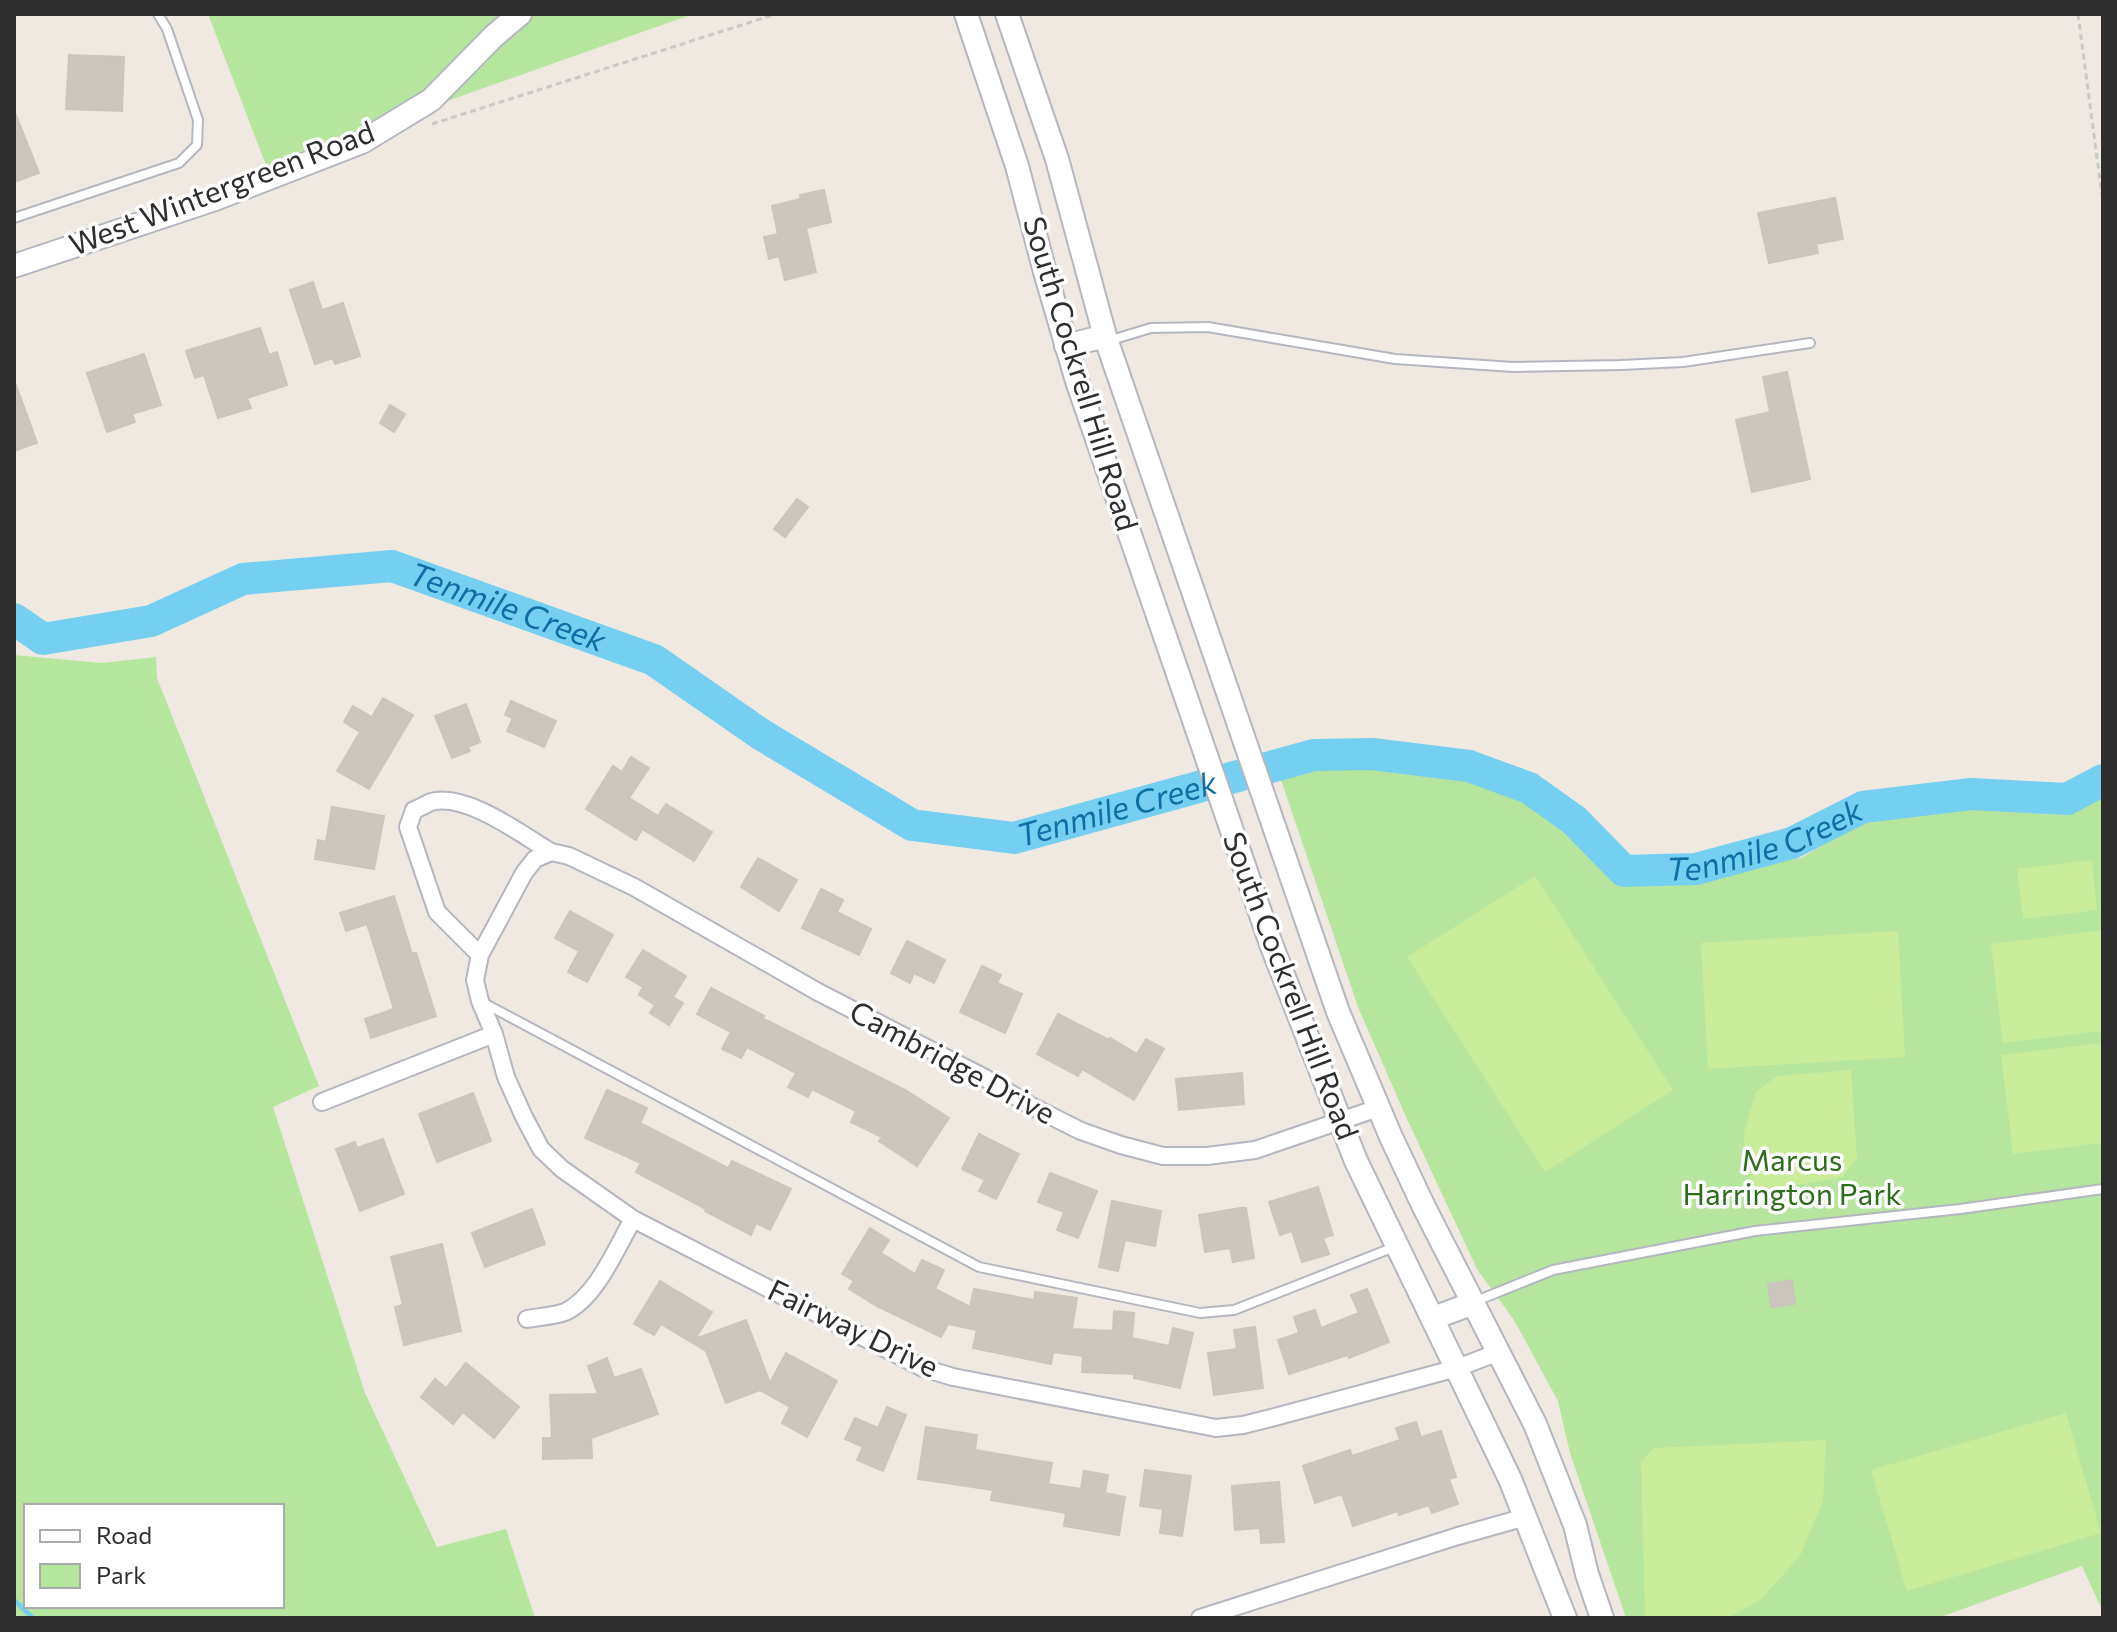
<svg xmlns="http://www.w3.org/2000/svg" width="2117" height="1632" viewBox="0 0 2117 1632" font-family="Commissioner,sans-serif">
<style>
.green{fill:#b6e59e;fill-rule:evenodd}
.pitch{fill:#c9ec9a}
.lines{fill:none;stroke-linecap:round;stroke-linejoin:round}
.stream{stroke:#75cff0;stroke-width:5}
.river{stroke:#75cff0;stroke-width:32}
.building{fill:#cbc7bf;stroke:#cbc5ba;stroke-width:2}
.service-casing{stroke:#b4b7c1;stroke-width:12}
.minor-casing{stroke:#b4b7c1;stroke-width:20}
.secondary-casing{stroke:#b4b7c1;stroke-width:26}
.path{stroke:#c9c9c9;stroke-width:3;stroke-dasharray:6 4;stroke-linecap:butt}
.service{stroke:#fff;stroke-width:8}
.minor{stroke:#fff;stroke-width:16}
.secondary{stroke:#fff;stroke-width:22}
.labels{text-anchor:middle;stroke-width:7;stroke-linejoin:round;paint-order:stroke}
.street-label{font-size:30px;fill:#2e2e2e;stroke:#fff}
.park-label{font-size:30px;fill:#2c6e1b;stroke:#fff}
.water-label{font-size:32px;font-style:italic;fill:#0d6fa3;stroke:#fff}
</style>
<rect width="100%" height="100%" fill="#efe9e1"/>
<!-- green -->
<path class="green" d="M208 14H693L266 165Z
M14 655 102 663 156 657 157 678 319 1086 273 1107 365 1393 437 1547 506 1529 535 1618H14ZM26 1506H282V1606H26Z
M1321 766 1465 775 1522 793 1563 825 1619 879H1695L1801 858 1867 819 1973 809 2070 807 2103 788V1612L2082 1566 1938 1618H1626L1570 1453 1558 1401 1514 1320 1477 1269 1407 1119 1358 1007 1280 777Z"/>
<!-- pitch -->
<path class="pitch" d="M2092 860 2097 910 2023 919 2017 869Z
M1535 876 1673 1090 1545 1172 1407 957Z
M2103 930V1031L2003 1043 1991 944Z
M1898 931 1905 1057 1708 1069 1701 943Z
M2103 1043V1143L2013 1154 2001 1055Z
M1851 1070 1857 1158 1842 1177 1753 1193 1743 1136 1756 1092 1777 1076Z
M2066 1413 2101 1533 1907 1591 1871 1470Z
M1826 1440 1823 1500 1800 1556 1759 1601 1727 1618H1645L1641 1462 1654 1448Z"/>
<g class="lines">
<!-- stream -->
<path class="stream" d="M14 1600 33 1618"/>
<!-- river -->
<path class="river" id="s1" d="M14 619 43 639 151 621 243 579 392 566 654 660 762 735 912 825 1014 838 1314 755 1372 754 1469 766 1529 788 1574 820 1624 871 1696 869 1792 843 1863 807 1971 794 2067 799 2103 780"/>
</g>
<!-- building -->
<path class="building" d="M69 55 124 57 122 111 66 109Z
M14 110 39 173 14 182Z
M824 190 831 222 806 228 816 272 785 280 779 256 769 259 764 237 778 234 772 206 801 199 800 195Z
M1835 198 1843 239 1816 244 1818 253 1769 263 1758 213Z
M313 282 322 310 343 303 360 356 335 364 333 358 315 364 290 290Z
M260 328 269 355 277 352 287 385 247 398 251 408 218 418 204 375 195 378 186 351Z
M144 354 161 405 132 414 135 422 107 432 87 373Z
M1787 372 1810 479 1752 492 1736 420 1770 412 1763 377Z
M16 385 37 443 14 451V386Z
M390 405 405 414 394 432 380 423Z
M797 499 808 507 785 537 774 529Z
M383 698 413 715 369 789 337 771 360 732 344 722 353 706 372 717Z
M511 701 556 721 544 747 507 731 513 718 505 715Z
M466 704 480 742 468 747 470 751 452 758 435 716Z
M631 757 649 768 629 798 658 816 666 804 712 832 694 861 642 829 636 840 586 809 613 766 622 772Z
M332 807 384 816 374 869 315 859 318 840 326 842Z
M758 858 797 880 779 911 741 887Z
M821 889 843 900 837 912 871 929 859 955 802 928Z
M394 896 412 954 416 953 436 1016 371 1038 365 1019 394 1009 367 924 346 931 340 913Z
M570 911 613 935 587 982 568 972 579 951 555 938Z
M907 941 945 960 934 983 914 973 910 983 891 973Z
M643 950 686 976 673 997 683 1003 669 1025 650 1013 655 1005 639 995 643 987 626 977Z
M982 966 1001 975 997 983 1022 994 1005 1033 960 1012Z
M711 988 764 1016 762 1018 907 1091 949 1118 917 1166 879 1141 882 1137 851 1122 856 1111 812 1089 808 1097 788 1087 796 1073 747 1047 741 1058 722 1049 731 1032 697 1014Z
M1058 1014 1109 1040 1110 1038 1137 1054 1146 1039 1164 1049 1134 1100 1082 1069 1078 1076 1037 1054Z
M1242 1073 1244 1104 1179 1110 1176 1079Z
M607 1090 647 1108 640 1123 728 1168 732 1161 791 1189 770 1230 756 1223 751 1235 705 1211 706 1209 636 1172 641 1163 585 1138Z
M473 1093 491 1141 437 1162 419 1114Z
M979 1134 1019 1154 996 1199 979 1191 985 1180 962 1169Z
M383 1139 404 1194 360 1211 336 1149 355 1142 357 1148Z
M1050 1173 1097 1191 1078 1238 1057 1230 1064 1212 1038 1202Z
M1318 1187 1333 1235 1323 1238 1329 1254 1302 1262 1292 1231 1280 1235 1269 1202Z
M1112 1201 1161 1211 1155 1246 1125 1240 1118 1271 1099 1267Z
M1240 1208H1246L1254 1258 1233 1262 1230 1248 1205 1252 1199 1215Z
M532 1209 545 1244 485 1267 472 1233Z
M870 1228 889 1240 881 1253 915 1274 922 1260 944 1270 935 1289 970 1307 974 1289 1034 1300 1035 1292 1077 1298 1072 1329 1113 1331 1114 1311 1134 1313 1132 1338 1169 1346 1173 1328 1193 1333 1180 1388 1134 1378V1374L1082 1372 1083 1356 1053 1352 1051 1364 973 1348 977 1330 948 1324 941 1337 877 1306 849 1289 854 1281 842 1274Z
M442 1244 461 1331 404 1345 395 1307 403 1305 391 1257Z
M1792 1280 1795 1304 1771 1307 1768 1284Z
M660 1281 712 1312 695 1339 746 1320 770 1383 786 1353 837 1381 807 1437 782 1423 790 1407 760 1390 726 1403 706 1351 661 1324 654 1335 634 1324Z
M1367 1289 1389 1342 1349 1358 1348 1355 1289 1374 1278 1340 1299 1333 1294 1317 1315 1310 1321 1328 1359 1313 1351 1295Z
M1255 1327 1263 1388 1214 1395 1208 1353 1237 1349 1234 1330Z
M607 1358 614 1378 641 1369 658 1414 591 1438 592 1458 543 1459V1438H552L550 1395 598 1394 588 1366Z
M466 1363 519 1407 494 1438 463 1412 453 1424 421 1397 435 1379 446 1388Z
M887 1407 906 1415 883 1471 857 1460 863 1447 845 1439 855 1418 878 1428Z
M1416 1422 1421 1437 1441 1431 1456 1477 1449 1479 1458 1504 1432 1513 1429 1505 1399 1515 1398 1511 1353 1526 1342 1494 1315 1503 1303 1466 1350 1450 1352 1456 1400 1440 1396 1428Z
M926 1427 977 1435 975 1450 1052 1463 1048 1484 1081 1489 1084 1471 1108 1475 1105 1493 1125 1497 1119 1535 1064 1526 1066 1513 991 1500 993 1490 918 1479Z
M1145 1470 1191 1476 1182 1536 1160 1533 1163 1509 1140 1506Z
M1279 1482 1284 1542 1261 1543 1260 1528 1235 1530 1232 1486Z"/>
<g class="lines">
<!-- service casing -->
<g class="service-casing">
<path id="service" d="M14 218 179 163 197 145 198 120 167 29 158 14
M1108 341 1151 328 1208 327 1395 359 1513 367 1621 365 1683 362 1810 343
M482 1002 979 1267 1200 1313 1234 1310 1397 1246
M1476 1301 1553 1270 1755 1231 1960 1209 2103 1189"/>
</g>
<!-- minor casing -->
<g class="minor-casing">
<path id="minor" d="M480 955 437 912 408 827 414 810C420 808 426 804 431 802 466 792 522 835 551 852
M322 1102 494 1034
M1378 1108 1255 1150 1207 1156H1163L1121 1145 1081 1131 1031 1106 985 1078 818 992 634 887 569 856 551 852 535 859 524 873 480 955 475 980 480 1001 494 1034 506 1077 524 1117 541 1149 562 1169 633 1219 923 1368 953 1377 1216 1428 1243 1425 1271 1418 1457 1368 1499 1352
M527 1319C538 1317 554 1316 565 1312 596 1298 617 1247 633 1219
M1200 1618 1458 1536 1526 1517"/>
</g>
<!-- secondary casing -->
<g class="secondary-casing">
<path id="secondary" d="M966 14 1017 166 1045 272 1077 381 1271 944 1356 1161 1510 1479 1565 1618
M1007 14 1057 159 1105 336 1338 1012 1391 1137 1424 1207 1535 1424 1575 1525 1587 1574 1602 1618
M14 266 215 199 362 142 431 100 494 36 520 14
M1066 346 1105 336
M1433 1318 1474 1303"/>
</g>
<!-- path -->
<path class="path" d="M2078 14 2103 203
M432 124 776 14"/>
<!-- service -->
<use href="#service" class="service"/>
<!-- minor -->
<use href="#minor" class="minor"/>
<!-- secondary -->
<use href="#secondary" class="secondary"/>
</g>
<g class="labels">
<!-- street labels -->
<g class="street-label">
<text transform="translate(222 189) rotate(-21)" y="10">West Wintergreen Road</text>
<text transform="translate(1080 374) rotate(73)" y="10">South Cockrell Hill Road</text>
<text transform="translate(1290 986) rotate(69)" y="10">South Cockrell Hill Road</text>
<text transform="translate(952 1063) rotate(28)" y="10">Cambridge Drive</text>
<text transform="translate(853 1329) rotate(26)" y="10">Fairway Drive</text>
</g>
<!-- park labels -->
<g class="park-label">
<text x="1792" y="1171">Marcus<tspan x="1792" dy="34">Harrington Park</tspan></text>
</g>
<!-- water labels -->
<g class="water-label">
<text dy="11" stroke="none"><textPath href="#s1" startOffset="518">Tenmile Creek</textPath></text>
<text dy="11" stroke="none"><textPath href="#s1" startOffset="1190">Tenmile Creek</textPath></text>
<text dy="11" stroke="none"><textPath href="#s1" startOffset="1886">Tenmile Creek</textPath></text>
</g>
</g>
<!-- border -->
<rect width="2117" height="1632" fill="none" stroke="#2e2e2e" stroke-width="32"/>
<!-- legend -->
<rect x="24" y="1504" width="260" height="104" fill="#ffffff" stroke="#ababab" stroke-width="2"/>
<rect x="40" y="1530" width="40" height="12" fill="#ffffff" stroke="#ababab" stroke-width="2"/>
<text x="96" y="1544" font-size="24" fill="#2e2e2e">Road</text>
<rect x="40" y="1564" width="40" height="24" fill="#b6e59e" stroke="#ababab" stroke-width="2"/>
<text x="96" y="1584" font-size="24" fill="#2e2e2e">Park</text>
</svg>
